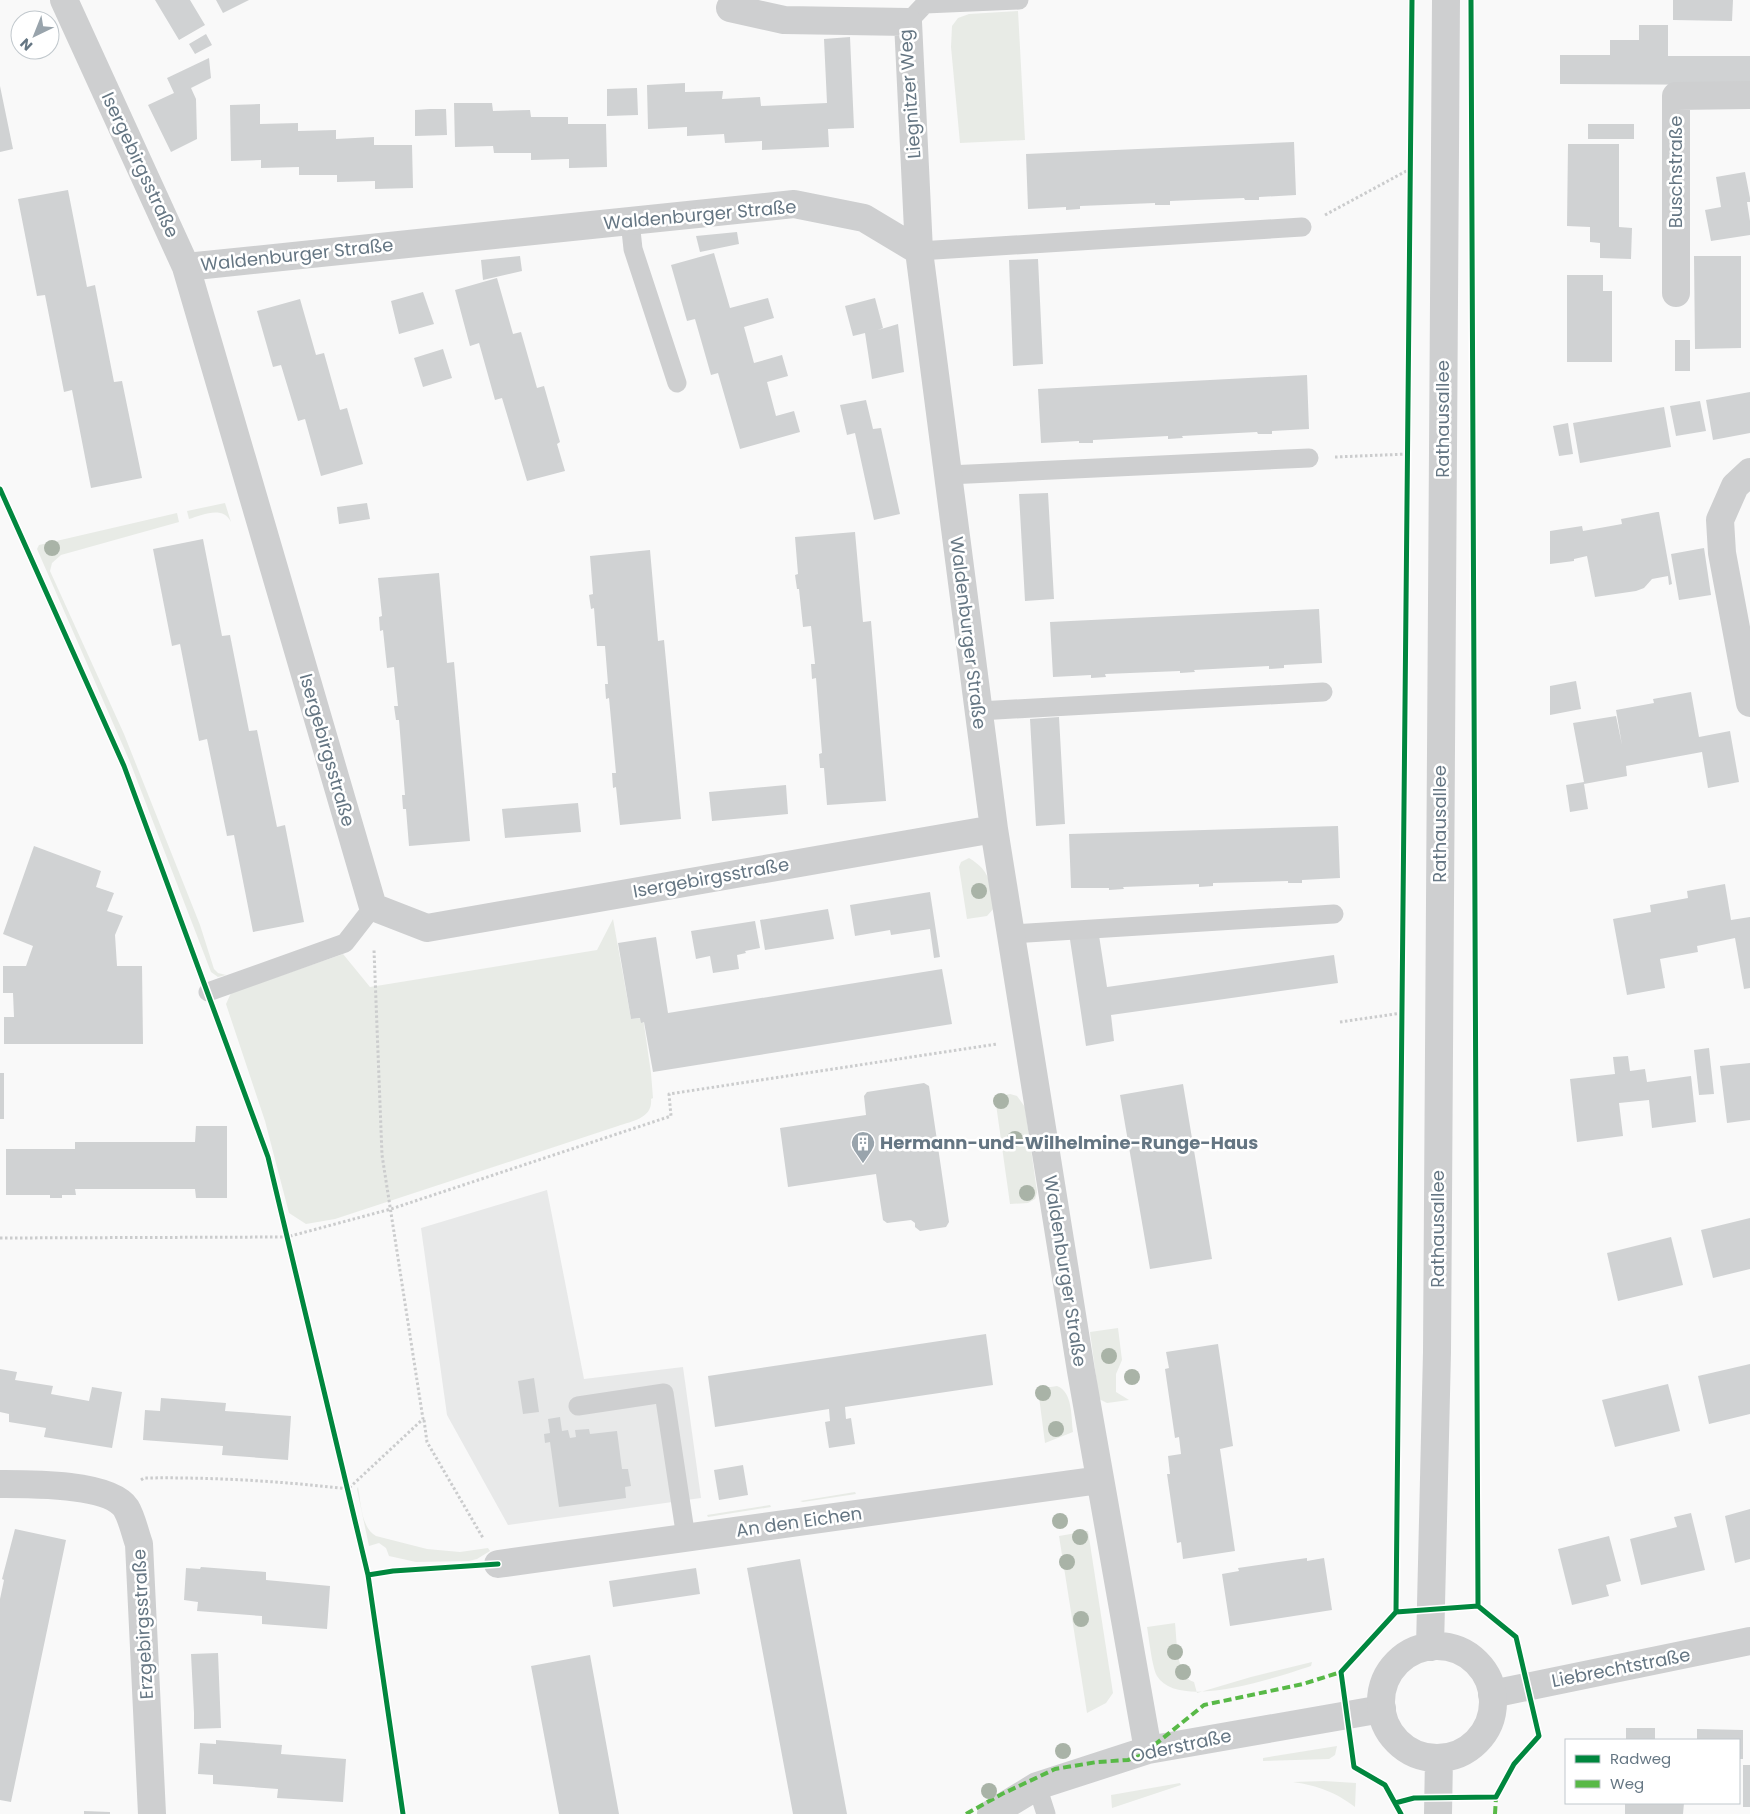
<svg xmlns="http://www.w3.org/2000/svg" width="1750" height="1814" viewBox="0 0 1750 1814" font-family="Poppins,sans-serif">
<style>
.built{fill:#e8e9e9}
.green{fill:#e8ebe6}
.building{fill:#d0d2d3}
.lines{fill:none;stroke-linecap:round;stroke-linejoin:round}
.path{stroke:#cbcccd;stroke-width:3;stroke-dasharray:2.5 2.5;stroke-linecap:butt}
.service{stroke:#cecfd0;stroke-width:19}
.minor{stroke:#cecfd0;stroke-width:28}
.tertiary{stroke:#cecfd0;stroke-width:28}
.quiet{stroke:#58b947;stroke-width:4;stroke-dasharray:8 4;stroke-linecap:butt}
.cycleway-casing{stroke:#fff;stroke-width:8}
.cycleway{stroke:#00873e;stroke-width:5}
.tree{fill:#a9b3a7}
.labels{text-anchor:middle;stroke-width:5;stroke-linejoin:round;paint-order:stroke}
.street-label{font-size:18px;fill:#657683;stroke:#fff}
.poi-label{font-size:18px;font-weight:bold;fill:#657683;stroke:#fff;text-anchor:start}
</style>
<rect width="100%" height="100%" fill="#f9f9f9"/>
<!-- built -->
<path class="built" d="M547 1190 584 1379 683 1367 701 1498 508 1525 447 1415 421 1228Z"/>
<!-- green -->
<path class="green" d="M1018 11 1025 140 960 143 951 47 952 26 958 18 969 14Z
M225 503 231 522C223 505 202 515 189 519L187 511Z
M177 513 179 522 61 555 52 563 50 571 124 734 200 925 214 969 218 973 226 975 218 977 211 972 130 762 37 549 39 545Z
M969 858C992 872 990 884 994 908L987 916 967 919 959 867 961 862Z
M613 919 631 1019 643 1018 651 1073 653 1098 651 1099C653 1118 633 1121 618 1126L335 1219 306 1224 289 1213 265 1121 226 1004 231 993 343 954 370 987 597 950Z
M1010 1094 1017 1096 1025 1107 1037 1192 1035 1199 1028 1203 1010 1204 995 1097Z
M1118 1328 1122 1360 1116 1374V1392L1129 1400 1107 1403 1099 1399 1090 1332Z
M1057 1386C1073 1392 1071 1417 1073 1432L1045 1443 1038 1389Z
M358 1487C361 1502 361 1528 376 1536L427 1549 460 1552 488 1548 490 1551 477 1559 469 1561 416 1562 389 1556 386 1548 379 1543 369 1546 357 1489Z
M855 1492 856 1494 803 1502 800 1501Z
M770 1505 771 1507 708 1517 707 1515Z
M1088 1531 1113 1693 1106 1703 1087 1713 1059 1536Z
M1175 1623C1177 1640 1176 1677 1194 1682L1197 1693 1251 1677 1312 1662 1311 1666C1280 1676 1179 1712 1157 1676 1152 1667 1149 1638 1147 1627Z
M1337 1746 1335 1755 1329 1759 1263 1761V1758Z
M1324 1781 1356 1783 1355 1807C1335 1792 1319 1786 1293 1782Z
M1180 1783 1181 1785 1112 1808 1111 1795Z"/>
<!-- building -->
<path class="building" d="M155 0H190L205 25 179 40Z
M216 0H249L223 13Z
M1673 0H1733L1732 21 1673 20Z
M1639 25H1668V56H1750V85L1560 84V55H1610V40H1639Z
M206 34 212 45 195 54 189 44Z
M850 37 854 128 828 129 829 147 762 150V141L725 143 724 134 687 136V127L648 129 647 85 685 83V92L723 91 722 99 760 97 761 106 827 103 824 39Z
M209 58 211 78 191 88 196 99 197 139 171 152 148 105 174 93 167 78Z
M0 86 13 149 0 152Z
M637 88 638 115 607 116V89Z
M454 103H492L493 111 530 110 531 117H568V124H606L607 167 569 168V159L531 160V153H494L493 146 455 147Z
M260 104V124L298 123V131L336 130V139L374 137V145H412L413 188 375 189V181L337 182V175H299V167L261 168V160L231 161 230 105Z
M430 109H446L447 135 415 136V110Z
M1588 124H1634V139H1588Z
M1294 142 1296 195 1259 197V200H1245L1244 198 1170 201V205H1155V203L1080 206V209L1066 210V207L1028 209 1026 154Z
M1568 144H1619V227L1632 228 1631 259 1600 258V243L1590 242V227L1567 226Z
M1745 172 1750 198V202H1747L1750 221V235L1711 241 1705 210 1721 207 1716 177Z
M68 190 87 287 95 285 114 382 122 381 142 478 91 488 72 390 64 392 45 295 37 296 18 199Z
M737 232 739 244 700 252 696 236Z
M714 253 730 308 768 298 774 318 744 327 754 363 782 355 788 376 767 382 776 416 794 411 800 432 740 449 718 373 711 375 695 319 687 321 671 265Z
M520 256 522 271 483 280 481 260Z
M1694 256H1741V348L1695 349Z
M1038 259 1043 364 1013 366 1009 260Z
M1567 275H1603V291H1612V362H1567Z
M497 278 513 334 521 332 537 388 544 386 560 442 557 444 565 471 527 481 502 398 495 400 479 343 470 346 455 290Z
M423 292 434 324 399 334 391 301Z
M875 298 883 328 878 330 898 324 904 372 872 379 865 333 853 336 845 306Z
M300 299 316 355 324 353 340 410 347 408 363 464 321 476 305 419 298 421 281 365 273 367 257 311Z
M1675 340H1690V371H1675Z
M443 349 452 378 423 387 414 358Z
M1307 375 1309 429 1272 431V434H1258L1257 432 1182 436 1183 438 1168 439V436L1093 440V443H1079V441L1041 443 1038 389Z
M1750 392V433L1713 440 1706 400Z
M866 400 873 429 881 428 900 514 874 520 855 433 847 435 840 405Z
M1700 401 1706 431 1676 436 1670 406Z
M1664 407 1671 447 1580 463 1573 423Z
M1568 423 1573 454 1559 456 1553 426Z
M1048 493 1054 599 1025 601 1019 494Z
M367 503 370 519 339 524 337 507Z
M1657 512H1659L1672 584 1669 585 1668 576 1652 579 1644 588 1636 591 1595 597 1587 556 1574 559V561L1550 564V531L1582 526 1583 531 1622 524 1621 519Z
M855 532 863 622 871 621 886 801 827 805 824 768H820L819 754 822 753 816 678 812 679 811 664H815L811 626 803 627 799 589H797L795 575 798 574 795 537Z
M203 539 222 636 230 635 249 731 257 730 277 827 285 825 304 922 253 932 234 835 227 836 207 739 199 741 180 644 172 646 153 549Z
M1704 548 1711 595 1679 600 1671 554Z
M650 550 658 641 664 640 681 819 620 825 616 787 613 788 612 773H616L609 698 606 699 605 684H608L605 646H597L594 608 591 609 589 595 593 594 590 556Z
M439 573 447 663 454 662 470 841 409 846 406 809H403L402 795H405L399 720H396L394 706H398L394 667 387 668 383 630 380 631 379 617 382 616 378 578Z
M1319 609 1322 663 1284 665V668L1269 669V666L1194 670 1195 672 1180 673V671L1105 674 1106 677 1091 678V675L1053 677 1050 622Z
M1576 681 1581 709 1550 715V686Z
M1691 692 1699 737 1730 731 1739 782 1708 788 1702 752 1626 766 1627 776 1584 784 1588 809 1570 812 1566 785 1584 782 1573 723 1616 716 1622 745 1616 710 1654 703 1653 699Z
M1059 717 1065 824 1036 826 1030 719Z
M786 785 788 814 712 821 709 792Z
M578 803 581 832 505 838 502 809Z
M1338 826 1340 878 1302 880V883H1288V881L1213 883V886L1199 887V884L1123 887 1124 889 1109 890V888H1071L1069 834Z
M34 846 101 871 96 887 114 893 107 911 123 916 115 935 117 966H142L143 1044H4V1017H14L13 993H3V966H26L33 946 3 934Z
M1725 884 1731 920 1750 917V988L1744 989 1735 938 1697 946 1698 952 1660 959 1665 988 1627 995 1613 919 1651 912 1650 905 1688 898 1687 891Z
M930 892 940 957 934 958 930 929 891 935 890 930 855 936 850 905Z
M828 909 834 939 765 950 760 920Z
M755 921 760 948 745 951 746 953 737 955 739 969 713 973 710 956 696 959 691 931Z
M1098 929 1107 987 1334 955 1338 983 1111 1015 1114 1041 1086 1046 1069 933Z
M656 937 668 1013 942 969 952 1024 653 1072 644 1022 641 1023 640 1018 631 1019 618 943Z
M1709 1048 1714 1094 1699 1095 1694 1050Z
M1628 1056 1630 1071 1645 1069 1647 1082 1691 1076 1696 1122 1652 1128 1649 1100 1619 1103 1623 1136 1577 1142 1570 1079 1615 1074 1613 1057Z
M1750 1063V1120L1727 1123 1720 1066Z
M0 1073H4V1119H0Z
M924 1083 929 1086 949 1222 946 1227 920 1231 915 1227V1223L911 1220 887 1223 883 1220 876 1174 788 1187 780 1128 866 1115 864 1096 867 1092Z
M1183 1084 1212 1259 1150 1269 1120 1095Z
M196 1126H227V1198H196L195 1189H75L76 1195H62V1198H50V1195H6V1149H75V1142H195Z
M1750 1218V1269L1713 1278 1701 1230Z
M1671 1237 1683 1285 1618 1301 1607 1253Z
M986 1334 993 1385 845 1407 846 1419 851 1418 855 1444 829 1448 825 1422 830 1421 829 1409 715 1427 708 1376Z
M1218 1344 1233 1446 1220 1449 1235 1551 1183 1559 1181 1542 1177 1543 1167 1474H1170L1168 1456 1181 1454 1179 1437 1175 1438 1165 1369 1169 1368 1166 1352Z
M1750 1364V1414L1709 1424 1698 1376Z
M0 1369 17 1372 15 1380 53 1386 51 1394 89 1401 92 1387 122 1392 112 1448 44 1437 46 1428 9 1422V1414L0 1412Z
M534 1378 539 1412 523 1414 518 1381Z
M1668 1384 1680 1431 1615 1447 1602 1400Z
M161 1398 226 1403 225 1411 291 1416 288 1460 222 1455 223 1446 143 1440 145 1410 160 1411Z
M560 1417 562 1431 568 1430 570 1438 576 1437 575 1430 589 1429 590 1434 617 1431 622 1469H628L631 1486 625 1487 626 1498 559 1507 550 1442 545 1443 544 1434 550 1433 548 1419Z
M743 1465 748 1495 719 1500 714 1470Z
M1750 1509V1559L1735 1563 1725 1516Z
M1691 1513 1705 1570 1641 1585 1630 1539 1677 1527 1674 1517Z
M15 1529 66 1540 11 1802 0 1800V1599L4 1580 2 1579Z
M1609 1536 1621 1581 1606 1585 1609 1596 1572 1605 1558 1549Z
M1307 1558V1561L1324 1558 1332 1610 1230 1626 1222 1574 1239 1571 1238 1568Z
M800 1559 816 1646 847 1814H793L747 1568Z
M201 1567 266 1572V1580L330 1586 327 1629 262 1624V1616L197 1611 198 1602 184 1600 186 1568 200 1569Z
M696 1568 700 1594 613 1607 609 1581Z
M218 1653 221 1728 194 1729V1713L191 1654Z
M590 1655 619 1814H559L531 1666Z
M1626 1728H1655V1740H1626Z
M1697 1729 1743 1730V1759H1739V1740H1697Z
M216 1740 282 1745 281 1754 346 1759 343 1802 277 1798 278 1789 213 1784V1775L198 1774 200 1743 216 1744Z
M1743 1765H1750V1807H1743Z
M1625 1803H1684L1683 1814H1625Z
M84 1811 110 1812V1814H84Z"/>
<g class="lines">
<!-- path -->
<path class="path" d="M1325 215 1410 169
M1335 457 1408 454
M1340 1022 1402 1013
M0 1238 287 1237 391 1209 671 1116 669 1094 997 1044
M424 1420 427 1442 483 1538
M141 1480 144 1478C212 1477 280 1481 348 1489L423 1419 382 1155 374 950"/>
<!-- service -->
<path class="service" d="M908 22 925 4 1019 0
M630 221 633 249 677 383
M919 251 1302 227
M948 475 1309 458
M979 711 1323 692
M1011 934 1334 914
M208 992 345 943 373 907
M578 1406 664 1393 686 1538
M1037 1786 1046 1814"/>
<!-- minor -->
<path class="minor" d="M64 0 186 267 373 907 427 928 994 829
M730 8 784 20 908 22 919 251
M186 267 794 204 864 218 919 251 994 829 1081 1371 1148 1750
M1676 293V96L1750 95
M1750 472 1735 486 1720 520 1722 553 1750 703
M0 1484C28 1484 109 1483 126 1508 132 1518 135 1533 139 1544L152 1814
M498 1564 1100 1480
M1492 1694 1750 1641
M991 1814 1037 1786 1148 1750 1382 1709"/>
<!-- tertiary -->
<path class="tertiary" d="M1381 1702a56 56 0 1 1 112 0a56 56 0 1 1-112 0Z
M1430 1647 1437 1352 1446 0
M1438 1814 1439 1758"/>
<!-- quiet -->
<path class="quiet" d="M966 1814 1002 1794 1055 1769 1097 1762 1128 1760 1142 1755 1204 1705 1303 1684 1341 1672
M1495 1814 1496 1797"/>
<!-- cycleway casing -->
<g class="cycleway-casing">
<path id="cycleway" d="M1471 0 1478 1606
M0 489 124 766 268 1157 368 1575 403 1814
M368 1575 393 1571 498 1564
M1396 1612 1412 0
M1395 1803 1414 1798 1496 1797 1514 1764 1539 1736 1516 1637 1478 1606 1396 1612 1341 1672 1354 1767 1385 1785 1401 1814"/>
</g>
<!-- cycleway -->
<use href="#cycleway" class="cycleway"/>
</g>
<!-- trees -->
<g class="tree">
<circle cx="52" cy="548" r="8"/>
<circle cx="979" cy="891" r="8"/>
<circle cx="1001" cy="1101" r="8"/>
<circle cx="1015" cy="1139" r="8"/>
<circle cx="1027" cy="1193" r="8"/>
<circle cx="1109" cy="1356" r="8"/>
<circle cx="1132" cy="1377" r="8"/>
<circle cx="1043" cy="1393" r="8"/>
<circle cx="1056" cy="1429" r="8"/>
<circle cx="1060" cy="1521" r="8"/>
<circle cx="1080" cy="1537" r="8"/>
<circle cx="1067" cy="1562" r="8"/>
<circle cx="1081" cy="1619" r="8"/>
<circle cx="1175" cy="1652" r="8"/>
<circle cx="1183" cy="1672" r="8"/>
<circle cx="1063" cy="1751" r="8"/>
<circle cx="989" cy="1791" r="8"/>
</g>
<!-- icons -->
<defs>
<g id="building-pin" transform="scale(1.25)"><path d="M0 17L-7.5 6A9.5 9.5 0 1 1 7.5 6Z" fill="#99a4ac" stroke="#fff"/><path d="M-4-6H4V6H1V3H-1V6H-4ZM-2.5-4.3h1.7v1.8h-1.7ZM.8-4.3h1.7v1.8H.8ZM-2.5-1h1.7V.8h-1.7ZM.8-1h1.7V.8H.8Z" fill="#fff"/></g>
</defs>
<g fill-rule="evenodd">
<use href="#building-pin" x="863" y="1143"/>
</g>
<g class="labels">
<!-- street labels -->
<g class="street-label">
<text transform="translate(910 94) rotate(-94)" y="6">Liegnitzer Weg</text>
<text transform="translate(140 165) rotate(65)" y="6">Isergebirgsstraße</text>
<text transform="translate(1676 172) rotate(-90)" y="6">Buschstraße</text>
<text transform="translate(700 215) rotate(-5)" y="6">Waldenburger Straße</text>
<text transform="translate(297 255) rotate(-6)" y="6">Waldenburger Straße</text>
<text transform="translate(1443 419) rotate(-90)" y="6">Rathausallee</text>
<text transform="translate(968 633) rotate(83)" y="6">Waldenburger Straße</text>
<text transform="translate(327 750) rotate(74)" y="6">Isergebirgsstraße</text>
<text transform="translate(1440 824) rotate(-90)" y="6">Rathausallee</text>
<text transform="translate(711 878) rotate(-10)" y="6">Isergebirgsstraße</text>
<text transform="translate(1438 1229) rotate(-90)" y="6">Rathausallee</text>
<text transform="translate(1065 1271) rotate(81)" y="6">Waldenburger Straße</text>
<text transform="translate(799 1522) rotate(-8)" y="6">An den Eichen</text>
<text transform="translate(143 1624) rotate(-93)" y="6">Erzgebirgsstraße</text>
<text transform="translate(1621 1668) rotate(-11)" y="6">Liebrechtstraße</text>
<text transform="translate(1181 1746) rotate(-12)" y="6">Oderstraße</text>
</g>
<!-- poi labels -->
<g class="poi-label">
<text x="880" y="1149">Hermann-und-Wilhelmine-Runge-Haus</text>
</g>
</g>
<!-- legend -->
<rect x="1565" y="1739" width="175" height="65" fill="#ffffff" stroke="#c1c8cd"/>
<rect x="1575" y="1755" width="25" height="8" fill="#00873e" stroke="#c1c8cd"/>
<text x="1610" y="1764" font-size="15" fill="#657683">Radweg</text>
<rect x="1575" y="1780" width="25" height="8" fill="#58b947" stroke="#c1c8cd"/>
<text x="1610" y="1789" font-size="15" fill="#657683">Weg</text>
<!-- north arrow -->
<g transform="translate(35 35) rotate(223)"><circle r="24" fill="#ffffff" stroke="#c1c8cd"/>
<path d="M0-4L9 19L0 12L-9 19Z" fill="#99a4ac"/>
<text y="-8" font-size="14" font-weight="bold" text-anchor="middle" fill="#657683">N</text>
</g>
</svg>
